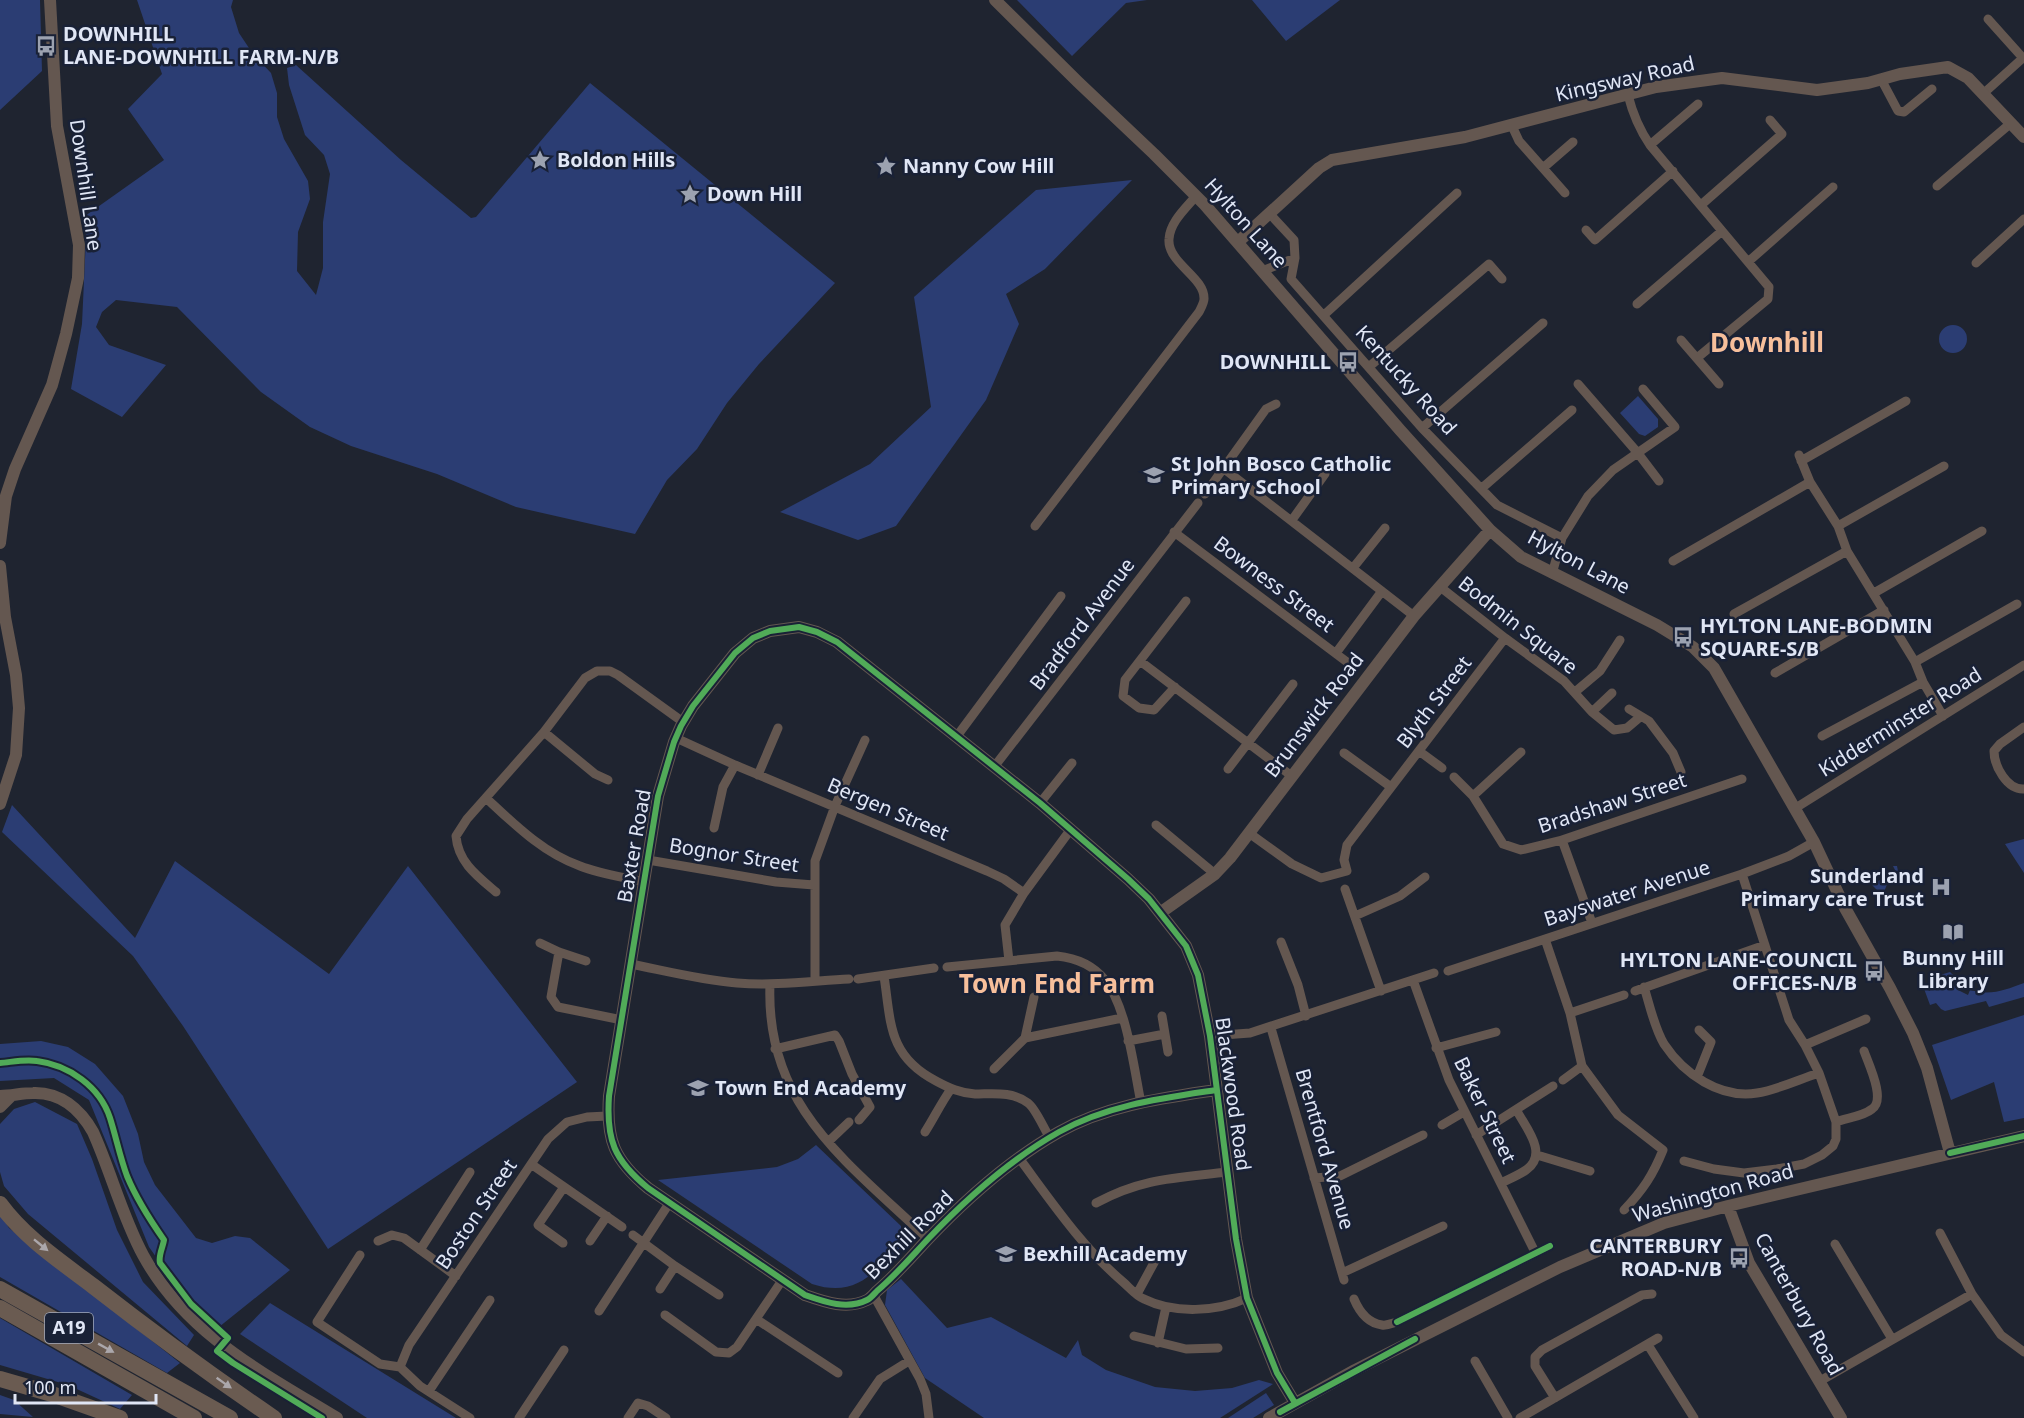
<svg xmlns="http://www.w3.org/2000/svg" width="2024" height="1418" viewBox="0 0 2024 1418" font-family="'Noto Sans',sans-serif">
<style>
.green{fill:#2b3d73}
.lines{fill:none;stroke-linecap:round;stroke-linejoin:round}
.minor{stroke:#645750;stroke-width:9}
.tertiary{stroke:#645750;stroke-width:12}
.trunk{stroke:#6a5b51;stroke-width:16}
.cycleway-casing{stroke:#192136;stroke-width:10}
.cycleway{stroke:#51ab58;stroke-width:6}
.oneway{fill:#aba7ab}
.labels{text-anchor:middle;stroke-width:5;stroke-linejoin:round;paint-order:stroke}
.shield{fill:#192136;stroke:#a4abbc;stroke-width:1.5}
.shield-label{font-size:18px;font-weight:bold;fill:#e0e6f5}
.poi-label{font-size:20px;font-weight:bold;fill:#e0e6f5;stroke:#192136;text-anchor:start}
.street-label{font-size:20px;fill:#e0e6f5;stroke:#192136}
.district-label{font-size:26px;font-weight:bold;fill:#f7bf9b;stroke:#192136}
</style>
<rect width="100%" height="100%" fill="#1f2430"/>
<!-- green -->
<path class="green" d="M0 0H40L42 71 0 110Z
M137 0H233L231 7 239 33 253 54 271 73 277 93V117L284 139 308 181 310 199 298 232 297 271 316 295 323 268V222L330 174 324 155 305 135 289 85 287 68 296 65 401 160 471 218 476 217 590 83 835 283 759 364 727 403 697 449 667 480 635 534 516 507 437 474 351 446 310 427 261 392 177 307 116 300 102 312 96 327 109 345 166 365 122 417 71 389 82 324 86 238 85 216 164 160 128 109 162 74Z
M1017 0H1147L1126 3 1072 56Z
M1252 0H1340L1286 41Z
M1132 180 1045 269 1006 294 1019 324 986 400 896 526 858 540 780 512 870 464 931 407 914 297 1036 190Z
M1939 339a14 14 0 1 1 28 0a14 14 0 1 1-28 0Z
M1638 396 1658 419V427L1645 436 1639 434 1620 413Z
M12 805 135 938 175 861 329 974 408 866 577 1082 328 1249 183 1026 133 956 2 832Z
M2024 839V873L2005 844Z
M1893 866H1897L1898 871 1895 875 1891 874 1884 892 1891 895 1883 896 1872 885 1895 870Z
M1950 972 1954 976 1949 980 1958 990 1968 995 1970 990C1991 996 2005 990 2024 983V997L1989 1007 1986 1001 1945 1011 1941 1009 1936 1003 1930 1005 1923 986 1926 985 1929 991 1944 981 1940 975Z
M2024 1015V1118L2004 1122 1994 1082 1951 1100 1932 1045Z
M41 1041 68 1047 95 1064 123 1096 138 1134 144 1162 155 1185 196 1238 212 1243 235 1236 250 1238 290 1270 214 1331 200 1319 149 1247 89 1100 54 1078 0 1081V1044Z
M35 1102 77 1124 92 1159 117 1230 143 1282 194 1335 187 1346 28 1214 4 1186 0 1172V1124L14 1109Z
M816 1145 901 1226V1247C872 1274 855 1298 812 1284L658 1180 777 1167 798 1159Z
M0 1214 9 1228 180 1363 167 1373 0 1277Z
M901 1279 947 1328 991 1317 1066 1358 1078 1340 1082 1355 1106 1370 1155 1387 1195 1391 1232 1388 1259 1380 1273 1384 1220 1418H984L925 1378 885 1305 887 1290Z
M270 1303 456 1418H367L240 1334Z
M0 1318 132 1395 120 1409 68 1385 0 1365Z
M1266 1393 1274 1405 1253 1418H1228Z
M0 1395 14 1400 33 1417 0 1414Z"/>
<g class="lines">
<!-- minor -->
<path class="minor" d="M1988 19 2023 58
M1881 79 1898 111 1904 112 1932 89
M1984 93 2024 57
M1628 95C1633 115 1639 129 1650 145L1769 287 1768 299 1697 358
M1512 126 1519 141 1565 193
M1650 145 1698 104
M1543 168 1573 142
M1937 186 2011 123
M1701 205 1782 134 1770 120
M1269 213 1294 240 1295 258 1291 279 1422 428 1497 505 1562 538
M1586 230 1595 240 1673 171
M1748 262 1833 187
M1976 263 2024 219
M1262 271 1295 258
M1637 304 1722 231
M1324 315 1457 193
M1681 340 1719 384
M1370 366 1489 264 1502 279
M1578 384 1637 452 1659 481
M1422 428 1543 323
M1799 455 1810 482 1838 526 1847 551 1915 662 1923 682 1943 716
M1801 461 1906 401
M1223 468 1414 616
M1482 488 1572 410
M1205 494 1266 409 1276 404
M1292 520 1325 474
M1035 526 1199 312C1201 308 1204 303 1204 299 1205 277 1167 263 1169 239 1170 222 1186 208 1196 196
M1838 526 1944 466
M1174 532 1351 665
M1673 561 1810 482
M1353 568 1385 528
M1552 574 1562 538 1588 496 1613 470 1675 427 1643 389
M1439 586 1505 638 1564 681 1592 712 1614 730 1627 728 1640 717
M1874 593 1982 531
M1734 614 1847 551
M1336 653 1382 591
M1140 661 1293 777
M1915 662 2017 604
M1775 673 1884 610
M1175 687 1154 710 1139 708 1123 696 1125 680 1186 601
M1575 692 1600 671 1620 640
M1629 709 1649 721 1673 753 1681 772
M1592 712 1612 693
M2024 727 2000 744 1994 751C1994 766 2007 790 2024 789
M544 732 595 774 608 780
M957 736 1061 596
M1822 736 1923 682
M676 738 735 765 987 871 1004 879 1024 893
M1419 751 1442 768
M1344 753 1391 787
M994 767 1198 503
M1228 769 1293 684
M758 775 778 728
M1454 777 1473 796 1503 844 1521 850 1562 840 1742 779
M1473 796 1521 752
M486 798C514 824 543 853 580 866 601 874 623 877 644 882
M1040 803 1072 763
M1794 809 2024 665
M1156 825 1215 874
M714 828 723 787 735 765
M1249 833 1292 864 1321 878 1347 871 1344 860 1347 845 1505 638
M1562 840 1592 923
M648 860 776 882 814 885
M1345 889 1381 991
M496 892C477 876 458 862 456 836L467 819 544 732 585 678 597 671H610L618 675 683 722
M1355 916 1400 896 1425 877
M1545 939 1570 1013 1582 1066 1618 1115 1663 1150C1653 1175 1643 1190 1624 1210
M1281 942 1298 985 1306 1016
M540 943 559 952 586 961
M559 952 551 997 558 1007 622 1020
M1009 961 1005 925 1024 893 1071 829
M631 964C666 971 701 980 737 983 774 986 812 981 849 979
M947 967 1057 956C1076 958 1093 965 1105 980 1127 1007 1134 1069 1141 1103
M1448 971 1742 874 1789 856 1814 842
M884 976C891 1023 888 1056 936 1081 949 1088 960 1093 975 1094 993 1094 1012 1091 1028 1103 1036 1109 1044 1129 1050 1138
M858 979 934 968
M1413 980 1449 1080 1535 1252
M815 981V861L835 806 865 740
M770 984C765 1107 848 1162 928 1239
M1644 987C1650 1006 1654 1027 1664 1044 1684 1074 1720 1099 1757 1093 1777 1090 1800 1079 1819 1073
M1635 991 1765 945
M1570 1013 1624 995
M1162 1016 1168 1052
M1271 1028 1344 1280
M1210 1036 1250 1033 1434 973
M1025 1038 1034 997
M1128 1041 1165 1034
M1805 1045 1866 1019
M1436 1048 1496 1032
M775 1049 835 1035 839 1041 852 1074 870 1107 859 1120
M994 1069 1025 1038 1122 1018
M1697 1077 1711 1042 1699 1030
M1563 1080 1582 1066
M1836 1122C1847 1118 1864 1116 1872 1109 1886 1100 1869 1065 1864 1051
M1442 1125 1464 1112
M925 1132C934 1118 941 1103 951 1089
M1476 1135 1553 1086
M828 1142 849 1122
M1537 1155 1590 1171
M1019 1158C1051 1201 1082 1247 1123 1282 1129 1287 1136 1296 1144 1299 1174 1314 1217 1312 1247 1298
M1684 1161 1714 1169 1744 1173 1777 1169 1804 1164 1822 1155 1833 1146 1836 1139V1122L1819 1073 1805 1045 1789 1020 1742 874
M531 1164 622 1227
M1314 1178 1340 1176 1423 1135
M1501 1183C1509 1179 1519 1175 1526 1170 1549 1154 1526 1128 1517 1111
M1096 1203C1142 1178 1176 1178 1227 1172
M1940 1233 1972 1294
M633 1235 675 1266 719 1295
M378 1241 392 1235 404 1238 456 1276
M590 1241 607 1216
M563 1243 538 1225 564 1187
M1835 1244 1892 1339
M420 1250 470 1172
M360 1255 317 1322 380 1364 400 1367
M1342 1273 1443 1226
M660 1289 675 1266
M873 1294 920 1379 926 1394 929 1418
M1137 1294 1156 1259
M1354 1299C1359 1311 1368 1323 1382 1325 1387 1326 1393 1323 1397 1322L1550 1246
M599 1311 670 1202
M665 1315 716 1352 729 1353 737 1347 783 1279
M756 1319 838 1373
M1134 1336 1186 1349 1218 1348
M1158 1343 1166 1307
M1648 1345 1694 1418
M1475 1361 1508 1418
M400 1367 409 1345 548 1139 567 1122 587 1117 607 1116
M400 1367 420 1386 470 1418
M1820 1381 1972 1294 2001 1335 2024 1352
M429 1391 490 1300
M1555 1398 1535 1366V1357L1542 1350 1642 1295 1652 1294
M519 1418 564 1350
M628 1418 638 1403 648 1406 666 1418
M853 1418 880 1379 909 1361
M1520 1418 1658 1338"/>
<!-- tertiary -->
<path class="tertiary" d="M995 0 1078 82 1154 154 1205 205 1400 430 1490 530 1521 557 1657 625 1693 647 1714 668 1814 842 1845 908 1890 988 1913 1033 1927 1068 1950 1153
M1238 242 1319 168 1332 160 1465 137 1656 87 1722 78 1817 90 1868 83 1900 74 1948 67 1968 78 2024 137
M0 543 6 496 15 469 52 385 66 334 78 278 79 245 57 126 50 0
M0 566 5 617 16 675 19 708 16 755 0 804
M1160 913 1215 874 1230 858 1414 616 1490 530
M1216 1090C1163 1098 1107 1105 1059 1132 1009 1160 967 1198 928 1239 912 1256 896 1275 877 1291 874 1294 871 1298 867 1300 847 1310 825 1302 805 1295L648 1188C614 1160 606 1140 609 1096L658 796 674 742 681 726 693 706 735 653 753 638 770 631 799 627 817 632 837 642 1040 803 1128 879 1149 899 1186 946 1198 975 1210 1036 1236 1239 1247 1298 1277 1373 1295 1403
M0 1096C11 1096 22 1093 33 1093 60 1092 80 1109 93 1132 111 1172 122 1216 143 1255 186 1334 263 1373 337 1418
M0 1107 11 1096
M1728 1206 1749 1263 1841 1418
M1269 1418 1355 1370 1560 1267 1664 1223 1728 1206 2024 1136"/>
<!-- trunk -->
<path class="trunk" d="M0 1204C24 1237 60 1261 93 1286 152 1332 212 1376 274 1418
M0 1289 230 1418
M0 1308 194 1418
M0 1379 52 1394 120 1418"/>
<!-- cycleway casing -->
<g class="cycleway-casing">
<path id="cycleway" d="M0 1063C12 1062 25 1059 37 1061 69 1065 100 1087 110 1118 116 1137 120 1157 127 1176 136 1198 150 1220 164 1240 163 1247 158 1256 160 1263L191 1304 228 1338 217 1351 233 1363 322 1418
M1216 1090C1163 1098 1107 1105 1059 1132 1009 1160 967 1198 928 1239 912 1256 896 1275 877 1291 874 1294 871 1298 867 1300 847 1310 825 1302 805 1295L648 1188C614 1160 606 1140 609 1096L658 796 674 742 681 726 693 706 735 653 753 638 770 631 799 627 817 632 837 642 1040 803 1128 879 1149 899 1186 946 1198 975 1210 1036 1236 1239 1247 1298 1277 1373 1295 1403
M1950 1153 2024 1136
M1397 1322 1550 1246
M1280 1412 1415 1339"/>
</g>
<!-- cycleway -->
<use href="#cycleway" class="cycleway"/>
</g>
<!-- one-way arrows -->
<defs><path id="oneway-solid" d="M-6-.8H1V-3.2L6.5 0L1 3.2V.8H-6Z" transform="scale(1.5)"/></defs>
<g class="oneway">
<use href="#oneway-solid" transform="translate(41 1245) rotate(39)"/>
<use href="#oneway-solid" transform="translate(106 1348) rotate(29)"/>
<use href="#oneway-solid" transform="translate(224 1383) rotate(35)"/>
</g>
<!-- icons -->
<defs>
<g id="bus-bare" transform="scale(1.62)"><path d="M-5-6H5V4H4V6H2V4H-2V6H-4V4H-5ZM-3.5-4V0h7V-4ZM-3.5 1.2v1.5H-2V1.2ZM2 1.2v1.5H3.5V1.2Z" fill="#9ca2b0" stroke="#192136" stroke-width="2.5" paint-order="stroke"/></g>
<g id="sight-bare" transform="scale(1.62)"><path d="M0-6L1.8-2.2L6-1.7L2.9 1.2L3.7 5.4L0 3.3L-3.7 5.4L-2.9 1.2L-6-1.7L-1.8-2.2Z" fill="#9ca2b0" stroke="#192136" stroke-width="2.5" paint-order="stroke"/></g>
<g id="school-bare" transform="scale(1.62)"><path d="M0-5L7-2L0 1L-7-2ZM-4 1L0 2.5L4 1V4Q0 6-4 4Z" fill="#9ca2b0" stroke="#192136" stroke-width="2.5" paint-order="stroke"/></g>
<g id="hospital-bare" transform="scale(1.62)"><path d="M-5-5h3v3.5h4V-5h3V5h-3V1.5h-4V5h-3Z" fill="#9ca2b0" stroke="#192136" stroke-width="2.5" paint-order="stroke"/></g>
<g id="library-bare" transform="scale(1.62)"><path d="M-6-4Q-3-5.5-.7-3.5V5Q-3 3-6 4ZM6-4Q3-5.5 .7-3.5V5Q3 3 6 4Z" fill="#9ca2b0" stroke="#192136" stroke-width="2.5" paint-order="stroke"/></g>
</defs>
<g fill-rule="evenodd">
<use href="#bus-bare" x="46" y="46"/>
<use href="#sight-bare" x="540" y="160"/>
<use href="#sight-bare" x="886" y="166"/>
<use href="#sight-bare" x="690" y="194"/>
<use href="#bus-bare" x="1348" y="362"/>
<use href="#school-bare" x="1154" y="475"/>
<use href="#bus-bare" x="1683" y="637"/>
<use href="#hospital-bare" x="1941" y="887"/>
<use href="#library-bare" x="1953" y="932"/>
<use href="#bus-bare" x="1874" y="971"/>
<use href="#school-bare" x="698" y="1088"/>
<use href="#school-bare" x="1006" y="1254"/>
<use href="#bus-bare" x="1739" y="1258"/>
</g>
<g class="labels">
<!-- shield labels -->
<rect class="shield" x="45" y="1313" width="48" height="30" rx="4.5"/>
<g class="shield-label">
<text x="69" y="1334">A19</text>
</g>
<!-- poi labels -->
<g class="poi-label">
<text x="63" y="41">DOWNHILL<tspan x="63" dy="23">LANE-DOWNHILL FARM-N/B</tspan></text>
<text x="557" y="167">Boldon Hills</text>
<text x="903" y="173">Nanny Cow Hill</text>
<text x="707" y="201">Down Hill</text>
<text x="1331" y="369" text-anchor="end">DOWNHILL</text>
<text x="1171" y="471">St John Bosco Catholic<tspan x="1171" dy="23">Primary School</tspan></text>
<text x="1700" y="633">HYLTON LANE-BODMIN<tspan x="1700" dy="23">SQUARE-S/B</tspan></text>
<text x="1924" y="883" text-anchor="end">Sunderland<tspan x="1924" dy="23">Primary care Trust</tspan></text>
<text x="1953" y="965" text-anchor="middle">Bunny Hill<tspan x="1953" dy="23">Library</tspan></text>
<text x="1857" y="967" text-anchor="end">HYLTON LANE-COUNCIL<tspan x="1857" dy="23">OFFICES-N/B</tspan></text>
<text x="715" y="1095">Town End Academy</text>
<text x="1722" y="1253" text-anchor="end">CANTERBURY<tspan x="1722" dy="23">ROAD-N/B</tspan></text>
<text x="1023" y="1261">Bexhill Academy</text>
</g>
<!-- street labels -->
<g class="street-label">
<text transform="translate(1625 79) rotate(-13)" y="7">Kingsway Road</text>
<text transform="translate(86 185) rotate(82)" y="7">Downhill Lane</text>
<text transform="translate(1246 223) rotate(48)" y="7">Hylton Lane</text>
<text transform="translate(1406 380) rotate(48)" y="7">Kentucky Road</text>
<text transform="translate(1579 562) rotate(28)" y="7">Hylton Lane</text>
<text transform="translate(1274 584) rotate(37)" y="7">Bowness Street</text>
<text transform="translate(1082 624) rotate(-53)" y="7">Bradford Avenue</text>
<text transform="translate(1518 625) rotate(38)" y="7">Bodmin Square</text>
<text transform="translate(1434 702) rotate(-53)" y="7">Blyth Street</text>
<text transform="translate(1314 715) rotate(-53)" y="7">Brunswick Road</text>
<text transform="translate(1900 722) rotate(-32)" y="7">Kidderminster Road</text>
<text transform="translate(1612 803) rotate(-18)" y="7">Bradshaw Street</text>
<text transform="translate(888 809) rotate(23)" y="7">Bergen Street</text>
<text transform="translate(634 846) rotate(-80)" y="7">Baxter Road</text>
<text transform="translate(734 855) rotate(9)" y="7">Bognor Street</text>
<text transform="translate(1627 893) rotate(-18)" y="7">Bayswater Avenue</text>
<text transform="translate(1233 1094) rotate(82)" y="7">Blackwood Road</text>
<text transform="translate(1485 1110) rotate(64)" y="7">Baker Street</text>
<text transform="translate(1325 1149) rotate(74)" y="7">Brentford Avenue</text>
<text transform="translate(1713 1193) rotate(-16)" y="7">Washington Road</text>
<text transform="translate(476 1214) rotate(-56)" y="7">Boston Street</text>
<text transform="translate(909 1235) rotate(-45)" y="7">Bexhill Road</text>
<text transform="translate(1799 1304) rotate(61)" y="7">Canterbury Road</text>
</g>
<!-- district labels -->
<g class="district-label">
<text x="1767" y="352">Downhill</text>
<text x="1057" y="993">Town End Farm</text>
</g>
</g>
<!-- scale -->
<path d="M15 1394v9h141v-9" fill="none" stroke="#e0e6f5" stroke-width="3"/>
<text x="24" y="1394" font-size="18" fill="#e0e6f5" stroke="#192136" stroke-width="4.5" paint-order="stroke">100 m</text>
</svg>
